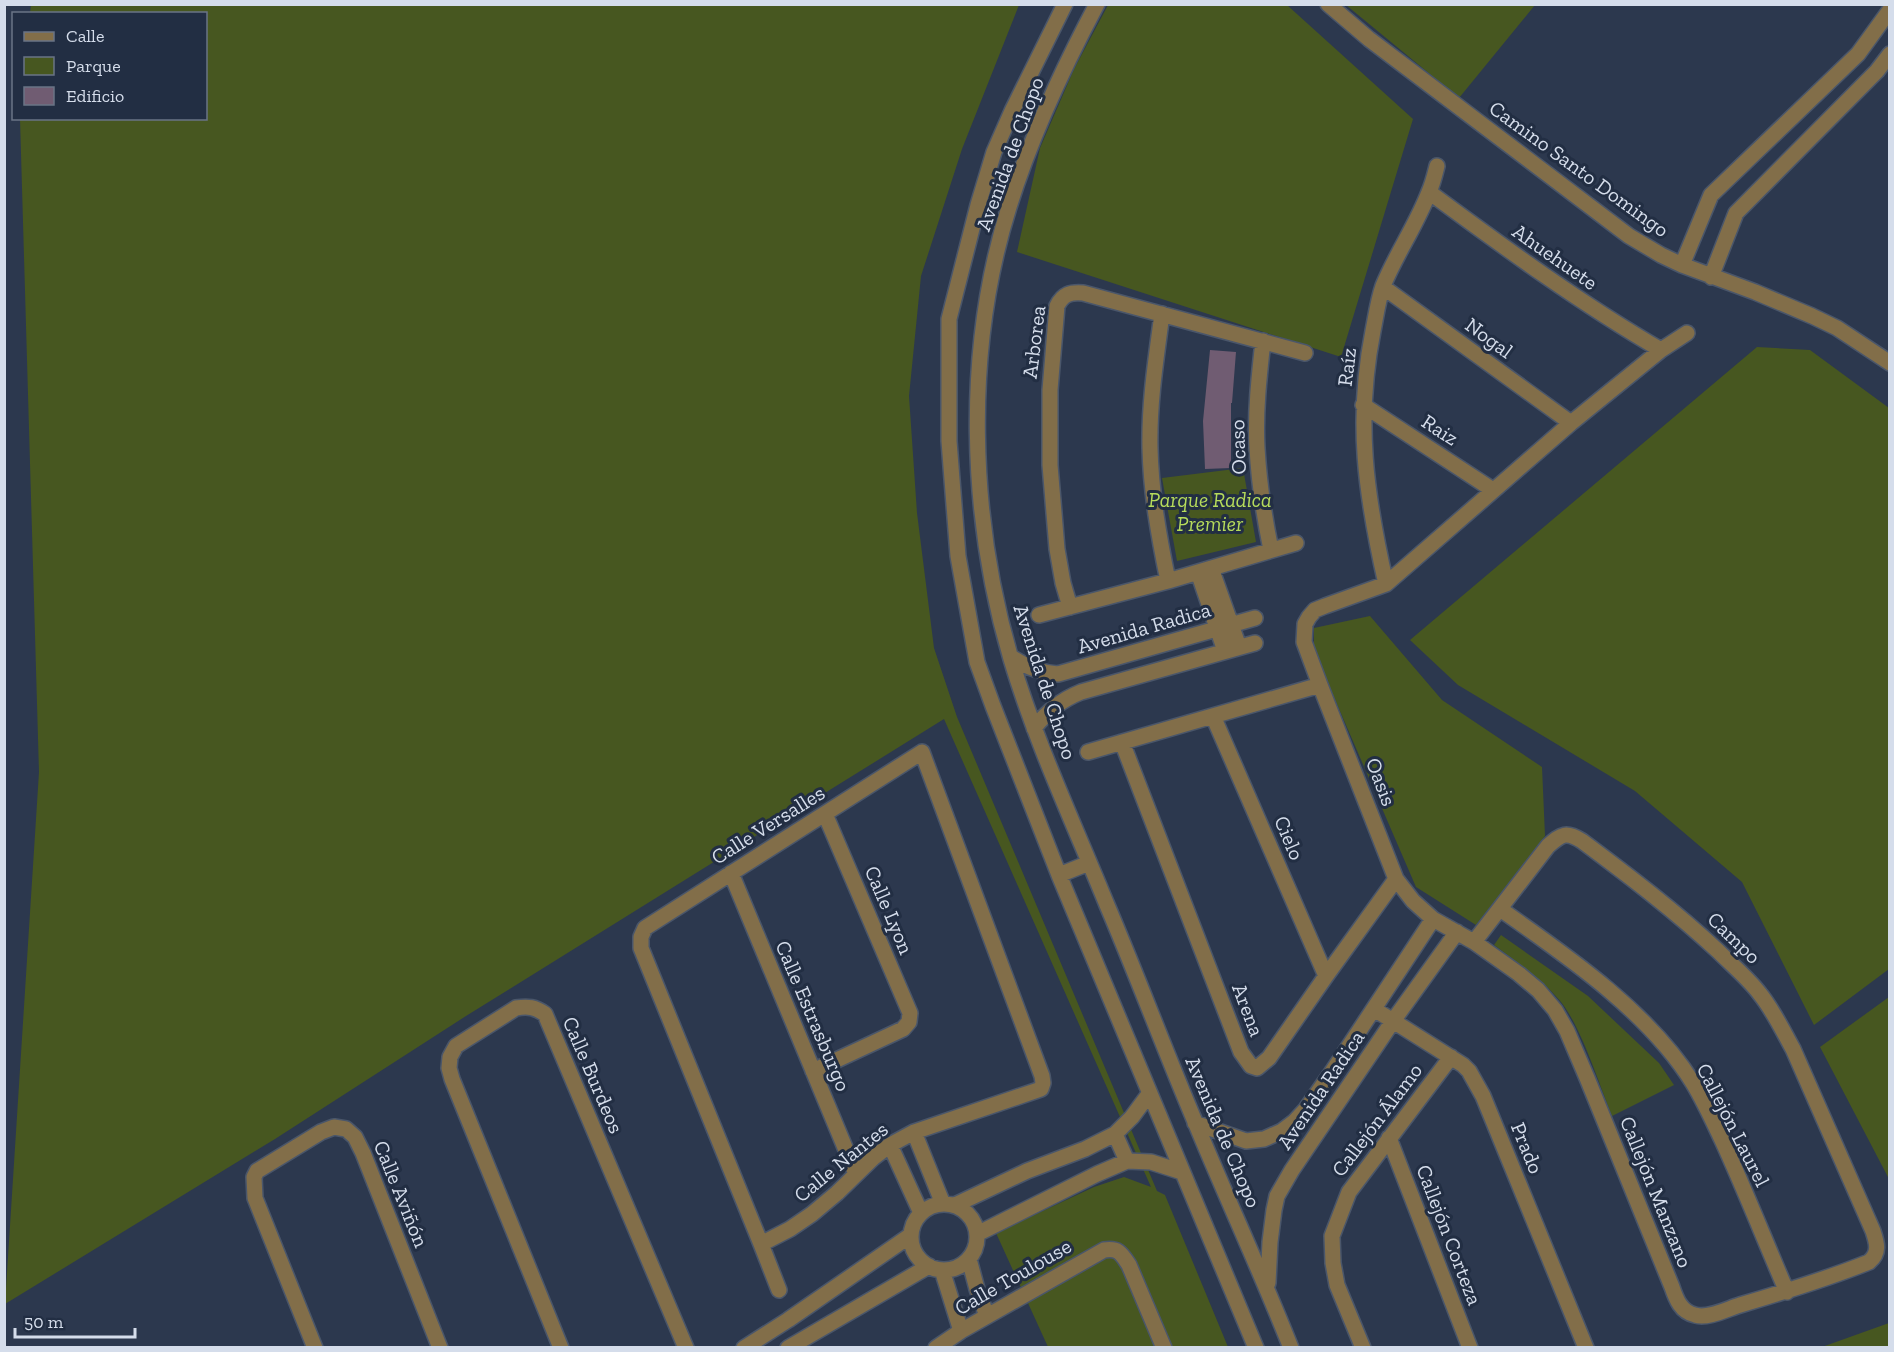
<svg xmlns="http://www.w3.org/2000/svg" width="1894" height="1352" viewBox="0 0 1894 1352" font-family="'Zilla Slab',serif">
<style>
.green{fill:#475720}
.building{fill:#705c72}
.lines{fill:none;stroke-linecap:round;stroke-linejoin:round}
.minor-casing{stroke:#4a566a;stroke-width:18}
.minor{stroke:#826e49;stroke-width:15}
.labels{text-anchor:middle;stroke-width:6;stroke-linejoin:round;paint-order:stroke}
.street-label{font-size:21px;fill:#d5ddeb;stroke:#222e43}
.park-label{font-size:21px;font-style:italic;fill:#b6db5b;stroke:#222e43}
</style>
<rect width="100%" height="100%" fill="#2c384e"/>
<!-- green -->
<path class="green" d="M31 5H1019L962 149 921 276 909 396 917 513 934 648 957 717 1157 1191 1165 1195 1228 1347H1048L996 1233 1094 1187 1124 1177 1151 1187 944 719 466 1016 275 1139 5 1304 39 772 20 119 206 118V14L30 13Z
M1108 5H1287L1413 119 1341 357 1017 252 1040 148 1074 69Z
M1346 5H1535L1459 98Z
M1757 347 1810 350 1889 408V969L1814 1025 1742 882 1635 791 1458 685 1410 640Z
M1243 468 1256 542 1177 561 1162 478Z
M1370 616 1442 700 1542 767 1545 836 1476 925 1416 887 1314 651V628Z
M1501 935 1588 996 1659 1063 1674 1085 1612 1116C1599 1084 1582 1029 1561 1002 1542 979 1518 963 1494 945Z
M1889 997V1179L1820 1047Z
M1889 1323V1347H1821H1822Z"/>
<!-- building -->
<path class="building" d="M1210 350 1236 352 1232 403H1231V468L1205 469 1203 421Z"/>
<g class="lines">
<!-- minor casing -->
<g class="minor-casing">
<path id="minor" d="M1065 4 1012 111 994 152 978 205 949 319V441L958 556 977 662 993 706 1059 875 1256 1348
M1097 4C1062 70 1031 136 1009 207 964 350 969 516 1011 659 1036 743 1074 824 1107 905 1138 978 1165 1051 1196 1124 1227 1199 1261 1272 1291 1348
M1328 4 1369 39 1629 236 1661 255 1682 265 1755 292 1812 316 1837 328 1890 363
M1429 192C1505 248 1580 303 1661 350
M1682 265 1711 195 1858 54 1890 10
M1711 277 1736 213 1877 71 1890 54
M1383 287 1571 423
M1162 314C1156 359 1149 403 1150 448 1151 493 1159 537 1168 581
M1263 341C1259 377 1255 413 1257 448 1259 483 1264 516 1271 550
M1363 405 1493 490
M1211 568 1239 647
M1198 572 1225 651
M1386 584C1366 496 1355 421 1373 331 1376 316 1378 300 1383 286 1396 254 1417 224 1429 192 1433 183 1435 174 1437 166
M1070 607 1063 583 1057 549 1050 465V390L1057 306C1063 294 1070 292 1083 293L1305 353
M1039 615 1168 581 1296 543
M1011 657C1026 667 1040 673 1058 674L1255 618
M1213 716 1326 976
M1034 728C1048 711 1061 700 1081 692L1255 643
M1122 742 1241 1052 1251 1066 1257 1068 1269 1058 1326 976 1396 879
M1088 752 1320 685
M731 873 856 1174
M1059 875 1089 863
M1500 909C1567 956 1649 1012 1693 1083 1704 1101 1713 1121 1722 1140 1745 1190 1765 1241 1787 1292
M1474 942 1548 846C1562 834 1566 831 1582 841 1629 876 1675 911 1718 951 1732 965 1748 978 1760 994 1773 1010 1783 1031 1793 1049L1873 1231C1877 1243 1880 1253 1869 1262 1827 1279 1784 1292 1740 1305 1727 1309 1708 1319 1695 1315 1681 1312 1676 1299 1672 1287L1587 1078 1567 1031 1555 1010 1538 990 1519 974 1474 942 1433 919 1413 901 1396 879 1320 685 1304 642 1305 624 1309 617 1315 610 1325 606 1386 584 1571 423 1661 350 1687 333
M1374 1009 1463 1065 1469 1071 1483 1096 1586 1348
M813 1071 903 1029 909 1022 910 1013 825 814
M1195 1123 1246 1141 1264 1139 1282 1131 1294 1122 1306 1109 1332 1072 1433 919
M914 1132 943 1204
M1115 1134 1127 1161
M1389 1138 1470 1348
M890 1145 921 1213
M911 1237a33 33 0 1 1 66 0a33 33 0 1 1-66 0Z
M955 1205 1027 1171 1085 1149 1115 1134 1132 1117 1149 1094
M977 1234 1097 1174 1127 1161 1151 1162 1182 1172
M761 1244 790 1229 812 1214 837 1193 873 1158 890 1145 914 1132 1041 1089 1043 1083 1042 1076 922 752 645 928 641 937V948L761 1244 779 1290
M969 1259 977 1289 987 1316
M942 1270 961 1331
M1268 1283 1270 1242 1274 1210 1277 1196 1292 1170 1393 1021 1457 932
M315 1348 255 1198 254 1177 257 1171 321 1132 334 1127 346 1129 355 1137 363 1153 440 1348
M561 1348 452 1079 449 1068 450 1057 456 1046 516 1008C528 1006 535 1007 545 1014L686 1348
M744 1348 788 1320 911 1235
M788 1348 929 1266
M936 1348 961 1331 1104 1250C1119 1248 1121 1253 1129 1265L1164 1348
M1363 1348 1337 1285 1333 1263 1332 1236 1349 1192 1451 1057"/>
</g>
<!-- minor -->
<use href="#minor" class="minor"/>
</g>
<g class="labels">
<!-- street labels -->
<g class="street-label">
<text transform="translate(1010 154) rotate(-70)" y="7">Avenida de Chopo</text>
<text transform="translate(1579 169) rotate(36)" y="7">Camino Santo Domingo</text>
<text transform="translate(1555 257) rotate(35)" y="7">Ahuehuete</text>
<text transform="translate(1489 338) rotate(36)" y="7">Nogal</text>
<text transform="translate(1034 342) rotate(-83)" y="7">Arborea</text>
<text transform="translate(1347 367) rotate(-83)" y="7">Raíz</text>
<text transform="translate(1440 430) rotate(33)" y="7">Raiz</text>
<text transform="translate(1238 447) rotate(-92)" y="7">Ocaso</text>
<text transform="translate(1144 628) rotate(-16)" y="7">Avenida Radica</text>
<text transform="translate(1045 682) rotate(72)" y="7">Avenida de Chopo</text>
<text transform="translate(1381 782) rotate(69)" y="7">Oasis</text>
<text transform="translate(768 825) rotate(-32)" y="7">Calle Versalles</text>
<text transform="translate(1289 838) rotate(67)" y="7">Cielo</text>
<text transform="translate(889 910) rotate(67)" y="7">Calle Lyon</text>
<text transform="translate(1734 938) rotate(44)" y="7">Campo</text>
<text transform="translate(1248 1010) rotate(69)" y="7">Arena</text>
<text transform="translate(813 1016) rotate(67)" y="7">Calle Estrasburgo</text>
<text transform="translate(593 1075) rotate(67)" y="7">Calle Burdeos</text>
<text transform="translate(1321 1090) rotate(-56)" y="7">Avenida Radica</text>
<text transform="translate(1377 1120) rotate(-53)" y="7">Callejón Álamo</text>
<text transform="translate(1733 1125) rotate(63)" y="7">Callejón Laurel</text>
<text transform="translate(1223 1132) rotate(67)" y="7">Avenida de Chopo</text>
<text transform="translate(1527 1148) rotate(68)" y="7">Prado</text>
<text transform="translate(841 1162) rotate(-39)" y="7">Calle Nantes</text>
<text transform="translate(1656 1192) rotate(68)" y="7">Callejón Manzano</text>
<text transform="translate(401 1194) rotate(68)" y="7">Calle Aviñón</text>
<text transform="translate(1449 1235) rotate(69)" y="7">Callejón Corteza</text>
<text transform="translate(1013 1277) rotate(-30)" y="7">Calle Toulouse</text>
</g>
<!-- park labels -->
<g class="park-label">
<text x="1210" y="507">Parque Radica<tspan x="1210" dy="24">Premier</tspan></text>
</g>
</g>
<!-- border -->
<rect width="1894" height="1352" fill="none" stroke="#d5ddeb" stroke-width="12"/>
<!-- legend -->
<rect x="12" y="12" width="195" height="108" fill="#222e43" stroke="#6a7486" stroke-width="1.5"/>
<rect x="24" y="32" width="30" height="9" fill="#826e49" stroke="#6a7486" stroke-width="1.5"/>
<text x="66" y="42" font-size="18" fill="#d5ddeb">Calle</text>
<rect x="24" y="57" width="30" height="18" fill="#475720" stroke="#6a7486" stroke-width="1.5"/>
<text x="66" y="72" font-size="18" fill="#d5ddeb">Parque</text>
<rect x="24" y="87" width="30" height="18" fill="#705c72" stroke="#6a7486" stroke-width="1.5"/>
<text x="66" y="102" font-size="18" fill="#d5ddeb">Edificio</text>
<!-- scale -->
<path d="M15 1328v9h120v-9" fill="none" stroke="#d5ddeb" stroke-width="3"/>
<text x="24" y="1328" font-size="18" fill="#d5ddeb" stroke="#222e43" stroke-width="4.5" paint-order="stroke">50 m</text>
</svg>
